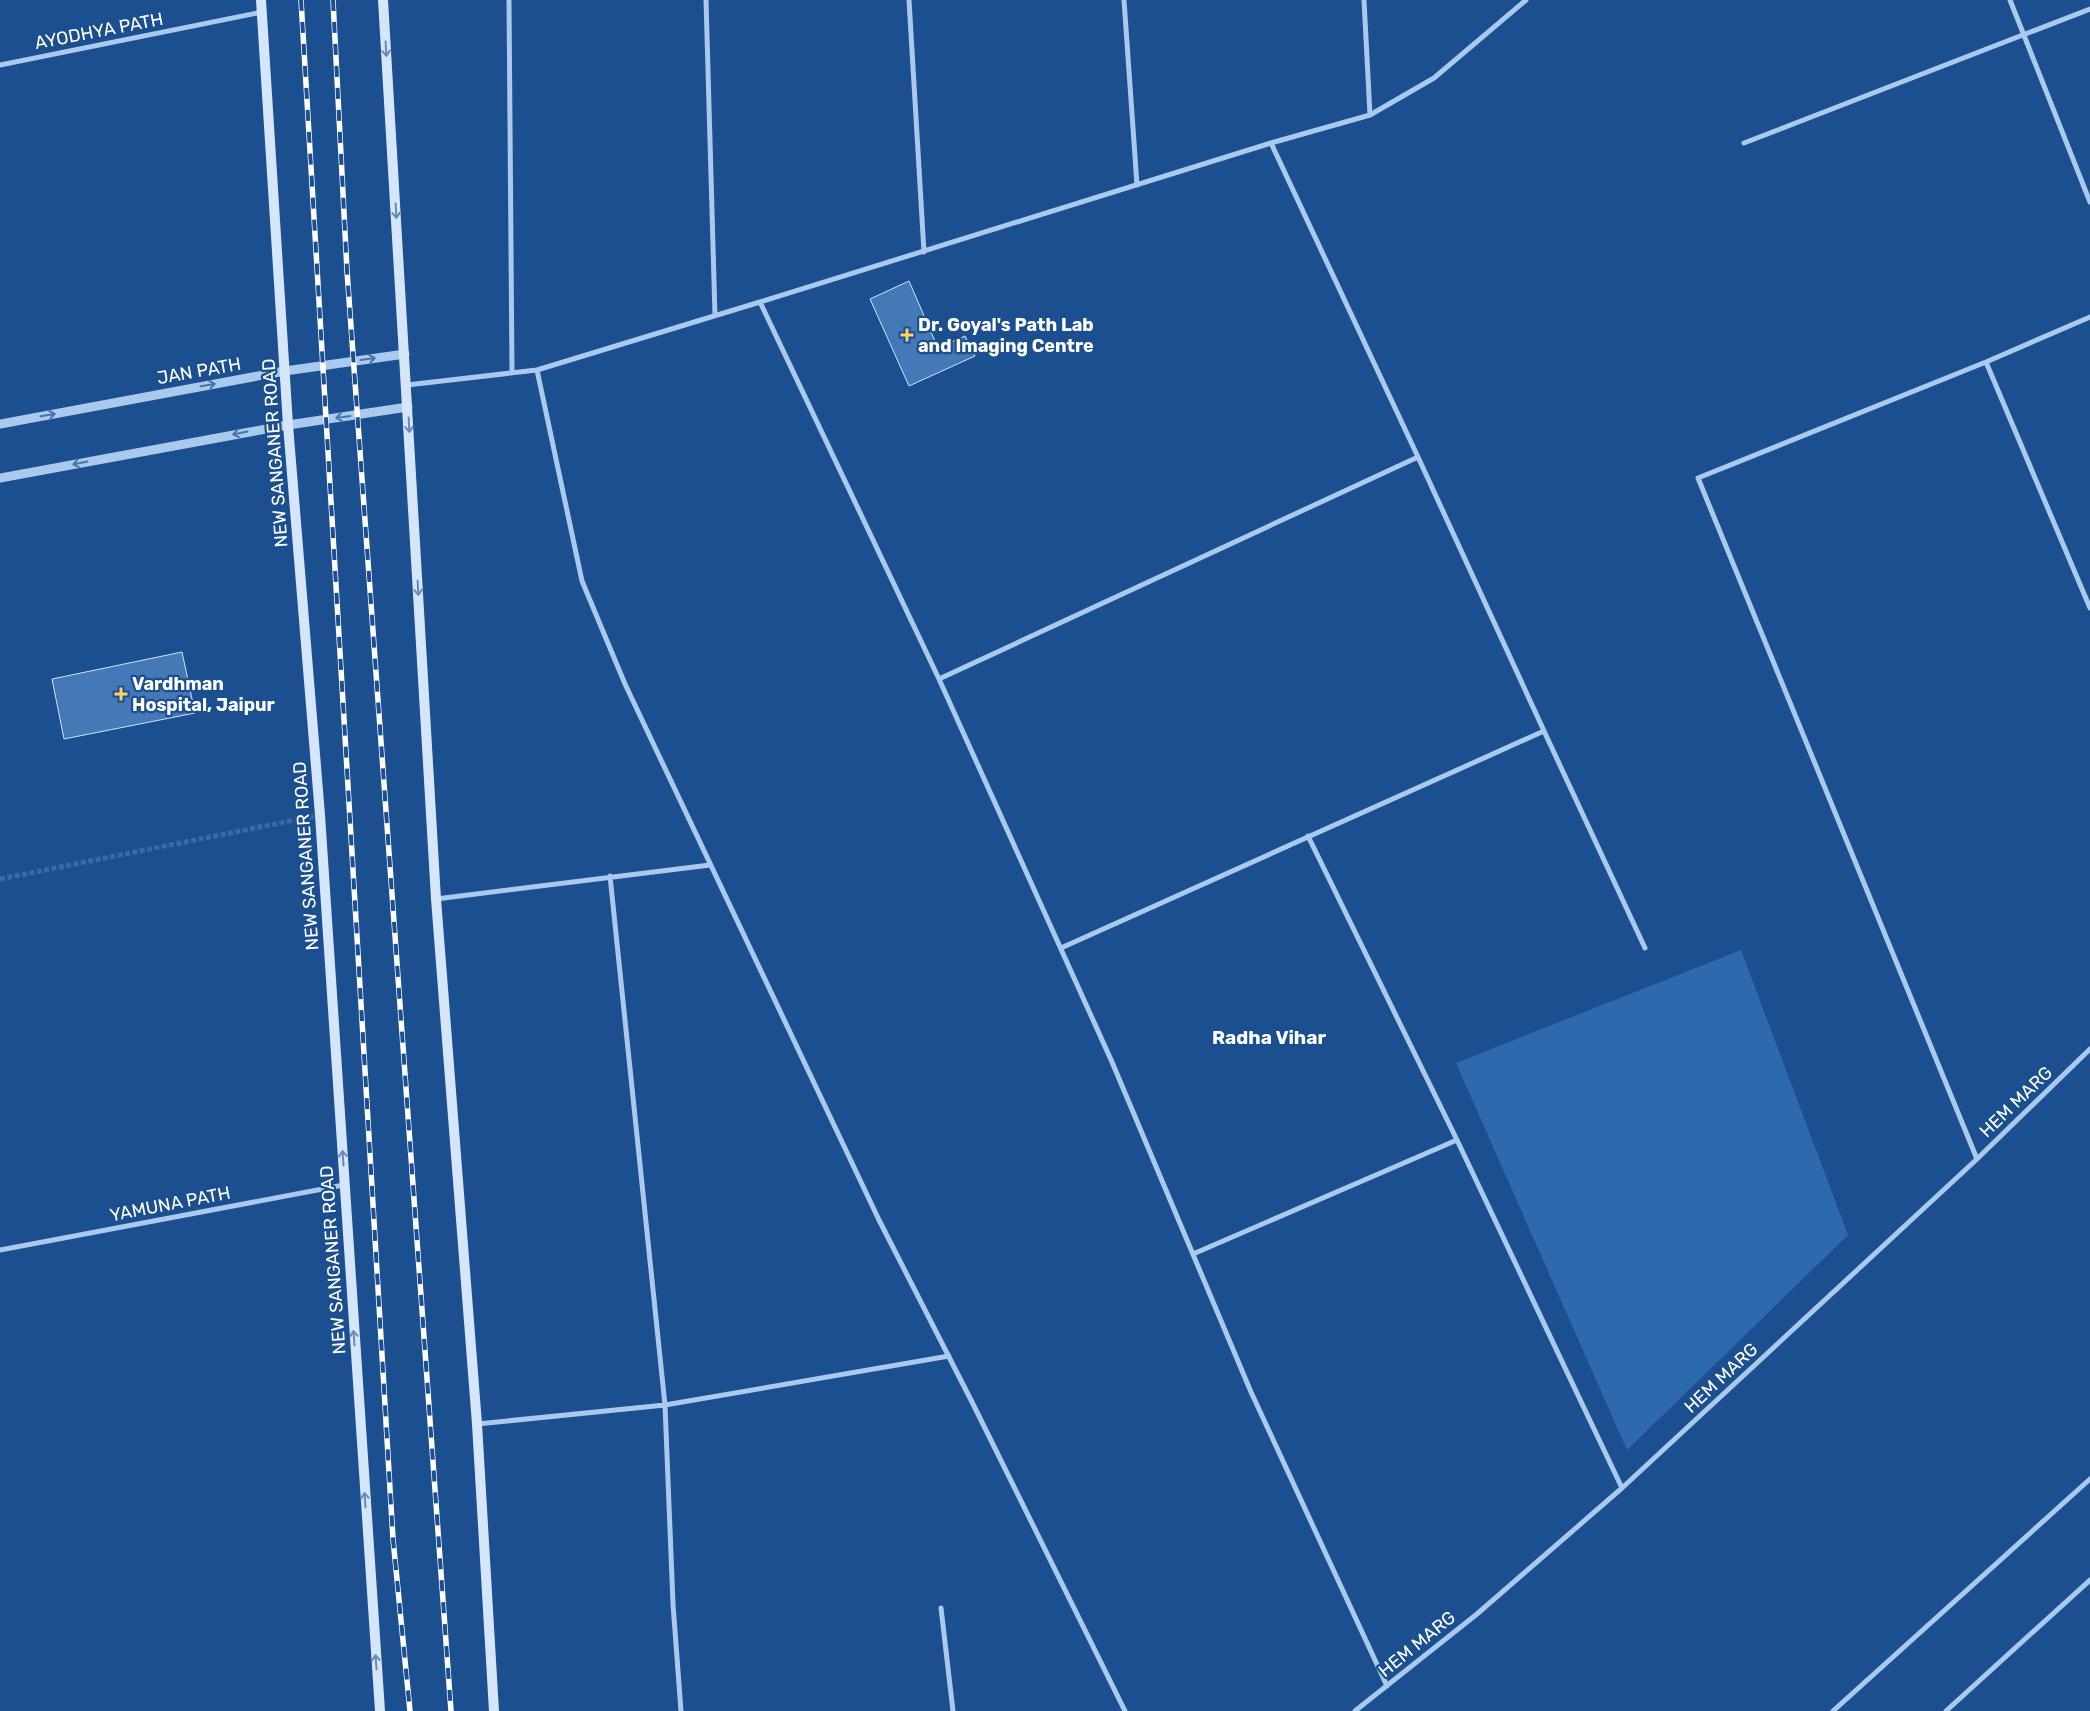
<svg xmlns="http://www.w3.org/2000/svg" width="2090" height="1711" viewBox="0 0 2090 1711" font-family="Rubik,sans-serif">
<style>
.green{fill:#2e69ad}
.building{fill:#4478b7;stroke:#cfe3fa}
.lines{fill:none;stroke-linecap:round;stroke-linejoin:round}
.minor-tunnel{stroke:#3d69a0;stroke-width:5;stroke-dasharray:5 2.5;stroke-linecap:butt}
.minor{stroke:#a9c9ee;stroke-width:5}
.tertiary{stroke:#a9c9ee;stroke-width:9}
.secondary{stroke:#d6e6fa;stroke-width:10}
.rail-casing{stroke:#fff;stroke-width:5.5}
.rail{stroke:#1b4f8f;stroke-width:4;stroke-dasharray:11;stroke-linecap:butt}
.oneway{stroke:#668bba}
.oneway2{stroke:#4674ac}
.poi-dot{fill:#ffd166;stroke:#1b4f8f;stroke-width:2}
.labels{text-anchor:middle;stroke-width:4.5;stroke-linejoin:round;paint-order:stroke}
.street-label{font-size:18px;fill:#fff;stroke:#1b4f8f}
.poi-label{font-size:18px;font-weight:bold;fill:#fff;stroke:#1b4f8f;text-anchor:start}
.neighbourhood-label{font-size:19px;font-weight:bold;fill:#fff;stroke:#1b4f8f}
</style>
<rect width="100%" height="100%" fill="#1b4f8f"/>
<!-- green -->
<path class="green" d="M1741 950 1848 1235 1627 1450 1456 1063Z"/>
<!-- building -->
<path class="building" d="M909 281 938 348 965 336 975 356 909 386 870 299Z
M182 652 195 713 64 739 52 679Z"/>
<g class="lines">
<!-- minor-tunnel -->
<path class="minor-tunnel" d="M0 879 320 815"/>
<!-- minor -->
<path class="minor" d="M509 0 512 373
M706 0 715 316
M909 0 924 252
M1124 0 1137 185
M1364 0 1370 115
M2010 0 2090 202
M0 65 262 12
M1744 143 2090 9
M760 302 939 679 1112 1062 1251 1392 1387 1686
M1986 362 2090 608
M537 370 582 581 625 684 879 1220 972 1402 1125 1711
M407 385 537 370 760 302 1271 143 1370 115 1434 78 1526 0
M939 679 1418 457 1271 143
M1544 731 1645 948
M610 876 665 1405 673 1604 681 1711
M436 899 710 865
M1061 948 1544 731 1418 457
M1457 1140 1622 1488
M1977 1159 1698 478 1986 362 2090 317
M0 1250 344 1185
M1193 1254 1457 1140 1308 836
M477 1424 665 1405 949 1356
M941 1608 953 1711
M1355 1711 1477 1614 1622 1488 1977 1159 2090 1049
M1833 1711 2090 1479
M1946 1711 2090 1580"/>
<!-- tertiary -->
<path class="tertiary" d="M0 424 285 371 405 354
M0 478 288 425 408 407"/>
<!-- secondary -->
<path class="secondary" d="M261 0 288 425 320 815 380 1711
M383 0 436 899 477 1424 494 1711"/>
<!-- rail casing -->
<g class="rail-casing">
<path id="rail" d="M301 0 393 1539 410 1711
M333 0 347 271 451 1711"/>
</g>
<!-- rail -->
<use href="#rail" class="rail"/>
</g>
<!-- one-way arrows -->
<defs><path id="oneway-shaft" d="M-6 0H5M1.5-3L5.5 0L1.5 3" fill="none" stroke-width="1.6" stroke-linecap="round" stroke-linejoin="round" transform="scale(1.25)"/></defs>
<g class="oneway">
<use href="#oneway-shaft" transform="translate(386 49) rotate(87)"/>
<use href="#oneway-shaft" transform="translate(396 211) rotate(87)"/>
<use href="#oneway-shaft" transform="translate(409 425) rotate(87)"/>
<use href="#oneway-shaft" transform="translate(418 588) rotate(87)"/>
<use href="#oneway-shaft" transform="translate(343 1158) rotate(-94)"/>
<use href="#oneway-shaft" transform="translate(354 1338) rotate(-94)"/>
<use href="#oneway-shaft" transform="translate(365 1500) rotate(-94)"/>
<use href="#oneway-shaft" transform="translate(376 1662) rotate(-94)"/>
</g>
<g class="oneway2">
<use href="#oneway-shaft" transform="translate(368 359) rotate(-8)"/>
<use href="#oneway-shaft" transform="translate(208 385) rotate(-10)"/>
<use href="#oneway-shaft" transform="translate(48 415) rotate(-10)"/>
<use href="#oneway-shaft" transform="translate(343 417) rotate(172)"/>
<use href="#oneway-shaft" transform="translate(240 433) rotate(169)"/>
<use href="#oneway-shaft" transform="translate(80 463) rotate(169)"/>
</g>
<!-- markers -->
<g class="poi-dot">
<path d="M904.5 327.5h5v5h5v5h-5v5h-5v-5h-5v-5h5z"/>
<path d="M118.5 686.5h5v5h5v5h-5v5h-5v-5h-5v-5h5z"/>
</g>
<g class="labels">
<!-- street labels -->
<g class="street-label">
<text transform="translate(99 31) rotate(-11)" y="6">AYODHYA PATH</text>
<text transform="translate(199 371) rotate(-10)" y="6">JAN PATH</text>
<text transform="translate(275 453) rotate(-94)" y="6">NEW SANGANER ROAD</text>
<text transform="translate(306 856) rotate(-94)" y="6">NEW SANGANER ROAD</text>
<text transform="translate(2016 1102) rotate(-44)" y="6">HEM MARG</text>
<text transform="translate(170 1204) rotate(-11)" y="6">YAMUNA PATH</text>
<text transform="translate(333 1260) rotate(-94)" y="6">NEW SANGANER ROAD</text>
<text transform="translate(1721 1378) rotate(-43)" y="6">HEM MARG</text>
<text transform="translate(1417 1644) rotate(-39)" y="6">HEM MARG</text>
</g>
<!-- poi labels -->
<g class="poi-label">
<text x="918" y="331">Dr. Goyal's Path Lab<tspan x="918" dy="21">and Imaging Centre</tspan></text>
<text x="132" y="690">Vardhman<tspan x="132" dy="21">Hospital, Jaipur</tspan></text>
</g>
<!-- neighbourhood labels -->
<g class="neighbourhood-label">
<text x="1269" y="1044">Radha Vihar</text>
</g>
</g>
</svg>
